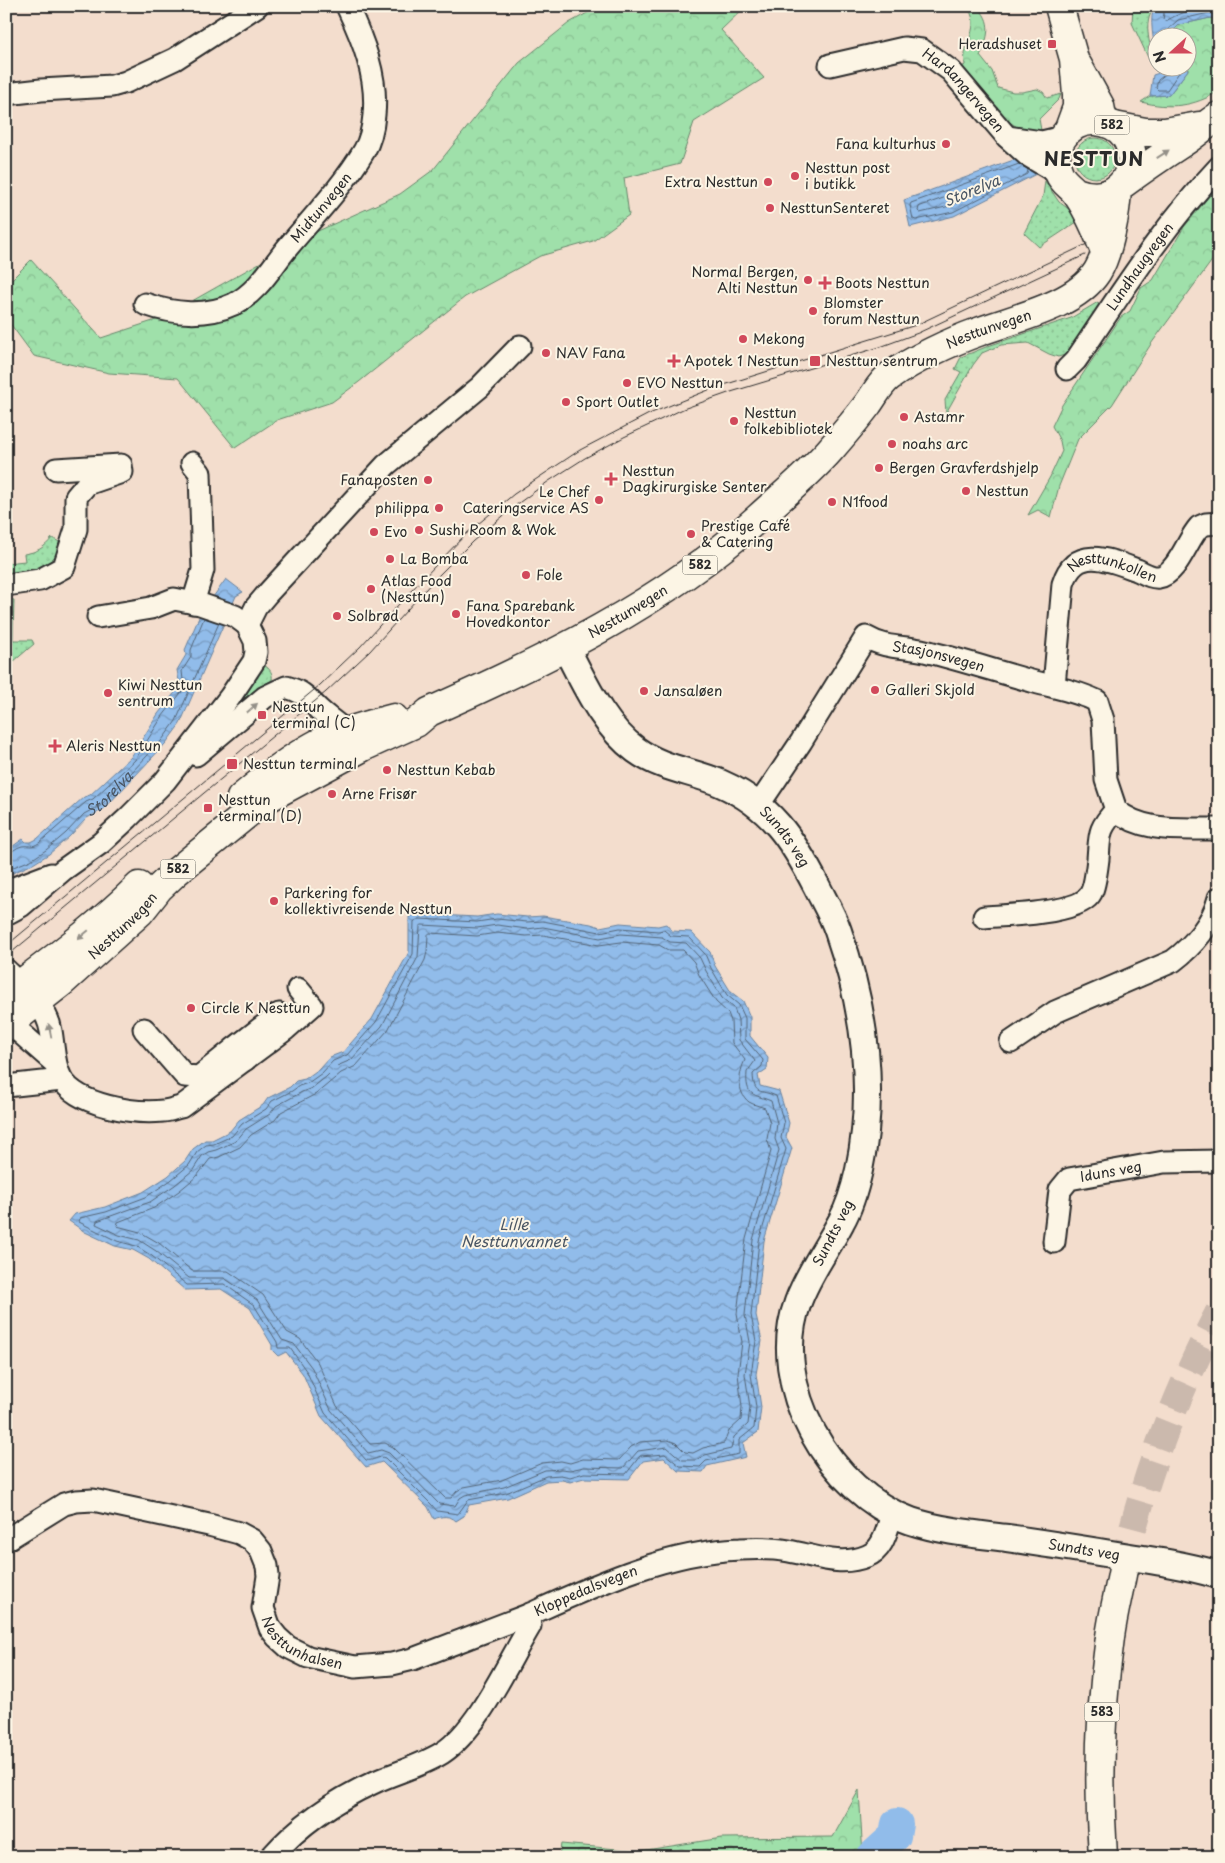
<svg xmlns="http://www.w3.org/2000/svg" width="1225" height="1863" viewBox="0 0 1225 1863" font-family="'Playpen Sans',sans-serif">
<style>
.grass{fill:url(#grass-dots);stroke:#65866a}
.forest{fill:url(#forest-crowns);stroke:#65866a}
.water{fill:url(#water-waves);stroke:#68829e}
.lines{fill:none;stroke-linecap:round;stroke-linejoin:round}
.shore{stroke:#546577;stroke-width:1}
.river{stroke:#91bcea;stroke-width:32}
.primary-tunnel{stroke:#cbb9ad;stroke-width:28;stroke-dasharray:28 14;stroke-linecap:butt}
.minor-casing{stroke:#2b2b2b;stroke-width:25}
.tertiary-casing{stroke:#2b2b2b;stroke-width:30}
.secondary-casing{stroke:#2b2b2b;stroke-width:31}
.primary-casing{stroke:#2b2b2b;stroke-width:31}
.minor{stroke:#fcf5e5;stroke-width:21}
.tertiary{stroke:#fcf5e5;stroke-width:26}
.secondary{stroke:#fcf5e5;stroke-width:28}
.primary{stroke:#fcf5e5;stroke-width:28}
.tram{stroke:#2b2b2b;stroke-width:1}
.oneway{fill:#949088}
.poi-dot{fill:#d1495b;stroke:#fcf5e5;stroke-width:2}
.labels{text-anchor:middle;stroke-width:4;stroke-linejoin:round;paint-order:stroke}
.shield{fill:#fcf5e5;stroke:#6a6863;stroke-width:1}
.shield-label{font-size:12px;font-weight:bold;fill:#2b2b2b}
.poi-label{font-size:14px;fill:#2b2b2b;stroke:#fcf5e5;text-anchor:start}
.street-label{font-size:14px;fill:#2b2b2b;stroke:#fcf5e5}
.water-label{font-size:15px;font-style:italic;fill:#4a5664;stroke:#fcf5e5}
.district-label{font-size:19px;font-weight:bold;letter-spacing:1px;fill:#2b2b2b;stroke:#fcf5e5}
</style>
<defs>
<pattern id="grass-dots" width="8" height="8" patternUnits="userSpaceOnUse" patternTransform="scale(1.25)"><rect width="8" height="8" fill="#9fe0aa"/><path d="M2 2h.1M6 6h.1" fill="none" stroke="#89c092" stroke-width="1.8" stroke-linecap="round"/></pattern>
<pattern id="forest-crowns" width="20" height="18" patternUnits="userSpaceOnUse" patternTransform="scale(1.25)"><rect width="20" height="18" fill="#9fe0aa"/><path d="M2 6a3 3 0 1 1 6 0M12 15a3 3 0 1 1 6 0" fill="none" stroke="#89c092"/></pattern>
<pattern id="water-waves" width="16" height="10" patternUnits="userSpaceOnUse" patternTransform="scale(1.25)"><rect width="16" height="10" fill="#91bcea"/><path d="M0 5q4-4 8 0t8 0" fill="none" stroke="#7799be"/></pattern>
</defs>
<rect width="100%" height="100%" fill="#f3ddcd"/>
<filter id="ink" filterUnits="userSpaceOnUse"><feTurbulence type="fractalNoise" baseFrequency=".02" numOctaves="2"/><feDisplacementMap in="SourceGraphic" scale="10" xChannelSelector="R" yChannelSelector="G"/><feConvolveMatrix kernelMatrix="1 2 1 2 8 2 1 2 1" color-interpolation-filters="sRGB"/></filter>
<g filter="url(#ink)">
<!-- grass -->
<path class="grass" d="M1133 6H1155C1140 26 1153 45 1153 68L1132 23Z
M1075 158a20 20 0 1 1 40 0a20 20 0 1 1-40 0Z
M1045 181 1059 202 1073 212 1080 220 1039 247 1024 233 1043 196Z
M1098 302 1100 305 1065 355 1058 357 1049 354 1028 343 1001 345 982 353 973 365 946 413 945 400 961 372 955 369 961 357 991 345 1071 318Z
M52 538 63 544C48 570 35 572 6 578V563L25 561 24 554C37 552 44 548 52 538Z
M6 599 14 600 13 640H32L34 644 6 668Z
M264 665C270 669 273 673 272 680L258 688 245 698 242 695Z"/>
<!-- forest -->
<path class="forest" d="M600 6H746L721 30 764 78 694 122 680 164 624 178 629 215 593 241 540 256 465 297 359 382 332 402 277 420 235 448 178 378 109 373 34 356 6 318V285L31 260 101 338 162 318 309 235 400 194 433 170 519 63 569 23Z
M966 6H976C994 21 988 38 980 56L992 71 998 88 1013 92H1022L1037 89 1043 92 1047 98 1061 94 1059 99 1039 119 1041 130C1035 131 1031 132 1025 130 1002 124 976 86 960 68L965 65C961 44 984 26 966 6Z
M1210 18 1219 19V91C1194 107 1170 109 1141 102L1150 96 1169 95 1188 70V38L1172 37 1169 34 1179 25Z
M1219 184V251L1151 344 1112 405 1078 439 1059 486 1051 517 1038 510 1028 515 1050 477 1062 451 1060 441 1052 426 1062 405 1121 317 1130 311 1141 288 1153 280 1184 227Z
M859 1790 863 1857H559L561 1844 640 1851 722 1838 833 1837Z"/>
<!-- water -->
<path class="water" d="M1155 6H1219V19L1210 18 1179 25 1170 34 1172 37 1158 38 1157 57C1154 45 1148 16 1155 6Z
M1165 68H1187L1188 70 1169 95 1150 96 1153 75 1159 73Z
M1019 158 1040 172 954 216 910 227 904 200Z
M226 579 243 592 236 596 180 724 166 743 104 809 87 818 69 837 49 854 33 864 6 876V851L23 839 26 842H31L37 839 84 797 90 795 131 757 158 714 180 686 177 670 186 655 185 650 200 615Z
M418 914 477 917 497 914 527 917 543 916 591 924 600 927 620 923 658 926 666 924 672 931 691 932 710 952 715 966 731 992 743 1001 750 1017V1036L768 1058 767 1069 758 1075 760 1086 779 1091 789 1123 786 1137 792 1148 764 1241 756 1315 762 1341 756 1374 761 1407 758 1432 743 1443 746 1457 707 1466 703 1472 678 1471 664 1458 643 1461 629 1479 584 1478 570 1482 562 1480 546 1481 508 1498 469 1505 464 1516 456 1521C450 1515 441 1516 434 1519L428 1507 382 1462 366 1467 321 1416 303 1374 286 1352 278 1356 272 1350V1345L250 1308 221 1289 185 1290 149 1259 133 1250 115 1246 85 1232 69 1221 75 1214 105 1207 143 1192 168 1176 185 1161 193 1149 205 1140H212L230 1131 239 1120 263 1105 268 1098 290 1087 296 1081 305 1079 319 1069 330 1057 343 1052 372 1019 409 952V917Z"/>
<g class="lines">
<!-- shore -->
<g class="shore">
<path d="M1165 6 1163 20 1166 21C1180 12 1201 6 1219 8"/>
<path d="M1166 38V31L1178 20 1209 13 1219 14"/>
<path d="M1168 68 1167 73 1158 80 1156 88 1158 90H1167L1182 68"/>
<path d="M1019 164 911 203 910 205 913 219 916 220 953 212 1027 174 1028 170 1025 167"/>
<path d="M981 185 984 186 983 189 950 206 920 213 918 211 919 207Z"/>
<path d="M6 854C12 853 16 847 22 846 31 845 31 848 39 843L86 802 93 799 135 760 162 717 184 689 182 671 191 657V650L204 618"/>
<path id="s1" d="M6 870 31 860 46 850 66 833 84 814 101 805 162 740 176 721 219 623"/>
<path d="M419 919 477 922 497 919 527 922 543 921 600 932 620 928 658 931 664 930 671 936 689 937 705 954 711 968 727 995 739 1005 745 1018V1039L763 1060 762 1066 753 1074C754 1096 760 1089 776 1096L784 1123 781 1138 786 1149 759 1241 751 1315 756 1341 751 1374 756 1407 754 1428 739 1440V1454L706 1461 700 1467 680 1466 665 1454 640 1456 626 1474 584 1473 570 1477 561 1475 546 1476 506 1493 468 1500 458 1514 437 1511 431 1504 385 1458C378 1455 373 1462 366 1460L325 1413 307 1372 290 1348H278L277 1342 254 1305 224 1284 187 1285 152 1256 136 1246 117 1241 79 1222 80 1218 106 1212 146 1197 171 1180 189 1165 197 1152 206 1145 214 1144 232 1136 242 1124 266 1109 272 1101 292 1091 299 1086 308 1083 322 1073 333 1061 347 1055 376 1022 413 954 414 922Z"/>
<path d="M422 925 477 928 497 925 527 929 543 927 600 938 621 934 662 937 670 942 686 943 700 958 706 971 722 998 734 1008 738 1020 739 1040 755 1061 747 1072C745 1097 754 1094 771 1101L777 1123 775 1139 779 1150 753 1240 745 1315 750 1342 745 1374 750 1407 748 1424 734 1437 731 1449 705 1455 696 1460H682L667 1447 638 1451 623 1468 584 1467 570 1470 561 1469 545 1470 504 1487 465 1495 460 1498 455 1506 439 1504 389 1453 381 1450 368 1453 331 1410 312 1368 294 1344 282 1340 257 1300 224 1278H189L156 1251 139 1240 119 1235 96 1224 97 1221 150 1202 175 1185 193 1170 202 1156 208 1152 216 1150 236 1141 246 1129 270 1114 276 1106 302 1092 312 1088 326 1077 337 1066 351 1060 382 1026 418 957 420 927Z"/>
<path d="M430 933 477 936 497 933 526 936 543 935 599 945 621 942 659 945 668 950H683L694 962 699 975 716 1002 728 1013 731 1021 732 1043 745 1060C739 1072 736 1092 749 1102 754 1105 760 1106 765 1108L770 1123 767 1139 771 1151 746 1239 737 1314 742 1342 738 1374 742 1407 741 1420 729 1431 724 1443 703 1448 693 1453 685 1452 676 1443 668 1440 640 1442 631 1447 619 1460 583 1459 570 1463 561 1461 542 1463 502 1480 464 1487 457 1491 451 1498H445L393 1447 385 1443 370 1444 337 1406 318 1363 300 1339 287 1332 263 1295 228 1271H192L159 1243 140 1232 117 1226 118 1222 154 1208 179 1191 197 1176 210 1159 219 1157 240 1147 251 1135 275 1120 281 1112 316 1094 341 1073 356 1066 388 1030 425 960 427 952 428 935Z"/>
</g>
<!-- river -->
<path class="river" d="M872 1857 895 1836 897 1824"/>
<!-- primary-tunnel -->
<path class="primary-tunnel" d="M1123 1569C1143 1479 1176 1394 1219 1312"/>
<!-- minor casing -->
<g class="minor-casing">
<g id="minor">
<path id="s2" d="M830 65 904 48 922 50 951 71 1007 137 1027 155 1059 174"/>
<path d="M6 94 41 90 112 86 126 82 175 59 257 6"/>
<path d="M1007 137 1042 142 1063 137"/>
<path id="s3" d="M145 304C173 314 206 317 234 304 258 292 272 266 288 247 314 216 343 186 364 151 370 141 373 127 374 115 378 77 363 40 347 6"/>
<path id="s4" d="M1067 369 1076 360C1121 293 1164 225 1219 167"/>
<path d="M192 463 200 473 203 570 193 603"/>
<path d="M6 585 40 580 64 567 76 529V497L87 484 122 472 121 465 56 469"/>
<path d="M247 625 256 607 267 594 386 465 480 387 520 346"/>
<path id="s5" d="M1054 686 1063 584C1075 545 1108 559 1137 570 1144 573 1151 578 1159 577 1177 574 1187 540 1199 527L1206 524 1219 523"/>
<path d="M196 755 265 697 286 687C308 693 308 701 324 714 334 722 345 730 355 739"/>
<path id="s6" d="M758 806 801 742 866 637C886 649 904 646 925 651 962 660 998 672 1035 682 1057 688 1077 691 1097 701L1103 720 1106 780 1116 810C1144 834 1185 828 1219 829"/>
<path d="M6 891 51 874"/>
<path d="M6 914 21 906 63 870 101 843 128 818 165 781 230 697 254 661 256 652 255 641 247 625 235 616 200 604 174 599 151 608 98 617"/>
<path d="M984 917C1007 915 1081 914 1091 893 1095 886 1097 867 1098 859 1100 834 1098 829 1116 810"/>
<path d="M6 970C23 986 47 1006 51 1031 54 1047 53 1063 61 1078 77 1106 135 1114 163 1111 169 1111 175 1108 181 1107L286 1029 312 1006 298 989"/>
<path d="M6 1020 55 1063"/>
<path d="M144 1029 185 1076 199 1077 235 1048 245 1060"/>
<path d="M1011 1042 1055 1012 1173 961C1193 946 1213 923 1219 898"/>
<path d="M235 1048 279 1014"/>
<path d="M6 1086 62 1080"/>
<path id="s7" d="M1054 1242 1060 1190 1069 1179 1164 1162 1219 1161"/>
<path id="s8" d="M6 1540 64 1504 76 1501 93 1500 209 1525 239 1533 252 1540 261 1551 267 1566 268 1576 263 1608 270 1628 277 1637 288 1647 308 1657 355 1667 392 1664 413 1659 528 1615"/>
<path id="s9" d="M271 1857C300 1824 335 1800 375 1782 397 1772 421 1766 442 1753 478 1730 507 1664 530 1626L528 1615C595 1585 665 1552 740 1549 756 1548 773 1548 789 1551 816 1556 840 1567 867 1556 884 1550 887 1528 893 1512"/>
</g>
</g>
<!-- tertiary casing -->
<g class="tertiary-casing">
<g id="tertiary">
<path id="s10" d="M566 648C585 684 603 726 636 750 662 769 692 771 720 783 771 805 793 840 817 887 824 901 833 916 838 931 865 1009 876 1089 859 1170 855 1188 850 1206 841 1222 827 1249 808 1274 798 1302 767 1385 830 1493 911 1521 941 1531 975 1534 1007 1538 1043 1543 1080 1549 1117 1555 1151 1560 1185 1565 1219 1575"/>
</g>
</g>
<!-- secondary casing -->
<g class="secondary-casing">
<path id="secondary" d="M1059 6 1074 59 1077 95V107L1069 129
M1078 66 1100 106 1103 121"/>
</g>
<!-- primary casing -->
<g class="primary-casing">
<g id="primary">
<path d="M1114 126 1145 132H1165L1199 126"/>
<path d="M1124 183C1143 169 1162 156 1182 143 1195 135 1206 124 1219 116"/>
<path d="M1076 192C1137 215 1154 125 1095 121 1068 119 1048 149 1059 173 1063 183 1071 186 1076 193 1089 210 1097 232 1105 251"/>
<path d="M241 798C266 777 297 753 327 739 349 730 371 724 394 718"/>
<path d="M6 995C52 960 98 927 139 886"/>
<path id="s11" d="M6 1026 61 983 140 912 159 888 176 872 264 800 363 747 416 723 429 712C546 660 662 604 758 518 782 496 809 474 830 450 843 435 856 420 868 404 874 396 881 382 890 376 914 359 950 342 978 332 1015 318 1075 306 1097 272 1109 253 1116 211 1117 189"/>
<path d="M1103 1857C1098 1783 1100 1709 1110 1637 1113 1614 1119 1592 1123 1569"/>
</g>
</g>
<!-- minor -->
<use href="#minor" class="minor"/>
<!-- tertiary -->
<use href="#tertiary" class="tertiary"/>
<!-- secondary -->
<use href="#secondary" class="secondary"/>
<!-- primary -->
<use href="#primary" class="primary"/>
<!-- tram -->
<path class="tram" d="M6 946 320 685 360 647 409 593 466 534 514 494 580 450 649 414 711 389 916 325 1087 244
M6 957 326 692 370 651 434 580 473 541 520 502 549 481 585 458 624 437 683 409 731 392 880 347 918 333 1085 255"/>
</g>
<!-- one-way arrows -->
<defs><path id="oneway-solid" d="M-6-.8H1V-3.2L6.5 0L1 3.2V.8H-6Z" transform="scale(1.25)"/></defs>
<g class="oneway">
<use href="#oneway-solid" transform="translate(1163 154) rotate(-33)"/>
<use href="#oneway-solid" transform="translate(252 708) rotate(-41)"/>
<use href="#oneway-solid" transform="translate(83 935) rotate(140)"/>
<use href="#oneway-solid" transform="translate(50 1031) rotate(-101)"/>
</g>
</g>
<!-- markers -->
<g class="poi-dot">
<rect x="1047" y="39" width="10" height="10" rx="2.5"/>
<circle cx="946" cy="144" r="5"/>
<circle cx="795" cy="176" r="5"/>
<circle cx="768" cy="182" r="5"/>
<circle cx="770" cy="208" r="5"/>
<circle cx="808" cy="280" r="5"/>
<path d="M822.5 275.5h5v5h5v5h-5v5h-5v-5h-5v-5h5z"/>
<circle cx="813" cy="311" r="5"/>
<circle cx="743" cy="339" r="5"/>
<circle cx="546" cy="353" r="5"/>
<path d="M671.5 353.5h5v5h5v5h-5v5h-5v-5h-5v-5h5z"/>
<rect x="809" y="355" width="12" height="12" rx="2.5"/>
<circle cx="627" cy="383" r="5"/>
<circle cx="566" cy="402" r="5"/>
<circle cx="904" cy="417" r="5"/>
<circle cx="734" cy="421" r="5"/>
<circle cx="892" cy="444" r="5"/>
<circle cx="879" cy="468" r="5"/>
<path d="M608.5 471.5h5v5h5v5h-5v5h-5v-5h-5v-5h5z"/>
<circle cx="428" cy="480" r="5"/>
<circle cx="966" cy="491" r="5"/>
<circle cx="599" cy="500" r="5"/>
<circle cx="832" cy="502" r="5"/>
<circle cx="439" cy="508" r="5"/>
<circle cx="419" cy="530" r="5"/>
<circle cx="374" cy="532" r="5"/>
<circle cx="691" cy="534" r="5"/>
<circle cx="390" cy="559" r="5"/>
<circle cx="526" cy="575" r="5"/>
<circle cx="371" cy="589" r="5"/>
<circle cx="456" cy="614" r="5"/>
<circle cx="337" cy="616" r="5"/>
<circle cx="875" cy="690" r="5"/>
<circle cx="644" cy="691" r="5"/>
<circle cx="108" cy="693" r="5"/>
<rect x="257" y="710" width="10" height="10" rx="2.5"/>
<path d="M52.5 738.5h5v5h5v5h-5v5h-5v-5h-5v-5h5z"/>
<rect x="226" y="758" width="12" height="12" rx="2.5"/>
<circle cx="387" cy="770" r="5"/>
<circle cx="332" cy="794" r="5"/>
<rect x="203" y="803" width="10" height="10" rx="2.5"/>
<circle cx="274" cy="901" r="5"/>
<circle cx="191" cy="1008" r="5"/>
</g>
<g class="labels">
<!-- shield labels -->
<g class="shield">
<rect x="1094.5" y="115.5" width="35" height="19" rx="4"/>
<rect x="682.5" y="555.5" width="35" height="19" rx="4"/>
<rect x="160.5" y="859.5" width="35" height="19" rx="4"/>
<rect x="1084.5" y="1702.5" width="35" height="19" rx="4"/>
</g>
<g class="shield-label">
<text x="1112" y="129">582</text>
<text x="700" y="569">582</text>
<text x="178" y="873">582</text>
<text x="1102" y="1716">583</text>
</g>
<!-- poi labels -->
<g class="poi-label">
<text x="1042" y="49" text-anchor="end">Heradshuset</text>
<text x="936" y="149" text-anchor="end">Fana kulturhus</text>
<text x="805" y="173">Nesttun post<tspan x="805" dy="16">i butikk</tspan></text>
<text x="758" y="187" text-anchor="end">Extra Nesttun</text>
<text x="780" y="213">NesttunSenteret</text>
<text x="798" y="277" text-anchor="end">Normal Bergen,<tspan x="798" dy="16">Alti Nesttun</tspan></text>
<text x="835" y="288">Boots Nesttun</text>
<text x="823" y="308">Blomster<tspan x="823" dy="16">forum Nesttun</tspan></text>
<text x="753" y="344">Mekong</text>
<text x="556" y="358">NAV Fana</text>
<text x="684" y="366">Apotek 1 Nesttun</text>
<text x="826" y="366">Nesttun sentrum</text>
<text x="637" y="388">EVO Nesttun</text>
<text x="576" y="407">Sport Outlet</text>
<text x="744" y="418">Nesttun<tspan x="744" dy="16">folkebibliotek</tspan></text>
<text x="914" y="422">Astamr</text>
<text x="902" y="449">noahs arc</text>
<text x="889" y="473">Bergen Gravferdshjelp</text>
<text x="622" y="476">Nesttun<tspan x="622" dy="16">Dagkirurgiske Senter</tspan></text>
<text x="418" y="485" text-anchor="end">Fanaposten</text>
<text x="976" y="496">Nesttun</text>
<text x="589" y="497" text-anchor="end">Le Chef<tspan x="589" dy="16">Cateringservice AS</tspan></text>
<text x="842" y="507">N1food</text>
<text x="429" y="513" text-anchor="end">philippa</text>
<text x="701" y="531">Prestige Café<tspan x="701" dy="16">&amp; Catering</tspan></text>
<text x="429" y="535">Sushi Room &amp; Wok</text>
<text x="384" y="537">Evo</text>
<text x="400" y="564">La Bomba</text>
<text x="536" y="580">Fole</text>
<text x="381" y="586">Atlas Food<tspan x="381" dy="16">(Nesttun)</tspan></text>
<text x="466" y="611">Fana Sparebank<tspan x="466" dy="16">Hovedkontor</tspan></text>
<text x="347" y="621">Solbrød</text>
<text x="118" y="690">Kiwi Nesttun<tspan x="118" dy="16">sentrum</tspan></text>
<text x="885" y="695">Galleri Skjold</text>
<text x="654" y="696">Jansaløen</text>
<text x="272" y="712">Nesttun<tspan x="272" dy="16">terminal (C)</tspan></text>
<text x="66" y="751">Aleris Nesttun</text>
<text x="243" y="769">Nesttun terminal</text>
<text x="397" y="775">Nesttun Kebab</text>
<text x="342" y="799">Arne Frisør</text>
<text x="218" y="805">Nesttun<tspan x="218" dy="16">terminal (D)</tspan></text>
<text x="284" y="898">Parkering for<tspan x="284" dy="16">kollektivreisende Nesttun</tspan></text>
<text x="201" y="1013">Circle K Nesttun</text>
</g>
<!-- street labels -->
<g class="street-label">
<text dy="5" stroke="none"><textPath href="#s2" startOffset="152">Hardangervegen</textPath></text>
<text dy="5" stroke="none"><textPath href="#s3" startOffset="222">Midtunvegen</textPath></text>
<text dy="5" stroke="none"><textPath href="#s4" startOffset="126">Lundhaugvegen</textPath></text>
<text dy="5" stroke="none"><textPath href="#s11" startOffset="1219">Nesttunvegen</textPath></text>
<text dy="5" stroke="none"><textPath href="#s5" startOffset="165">Nesttunkollen</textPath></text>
<text dy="5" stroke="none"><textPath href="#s11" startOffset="754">Nesttunvegen</textPath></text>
<text dy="5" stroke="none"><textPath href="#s6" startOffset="276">Stasjonsvegen</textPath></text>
<text dy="5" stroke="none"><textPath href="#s10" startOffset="301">Sundts veg</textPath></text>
<text dy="5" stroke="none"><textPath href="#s11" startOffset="154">Nesttunvegen</textPath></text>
<text dy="5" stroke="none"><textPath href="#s7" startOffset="109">Iduns veg</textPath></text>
<text transform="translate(833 1233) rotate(-63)" y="5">Sundts veg</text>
<text dy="5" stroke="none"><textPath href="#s10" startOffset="1245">Sundts veg</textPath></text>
<text dy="5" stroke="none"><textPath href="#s9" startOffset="432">Kloppedalsvegen</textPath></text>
<text dy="5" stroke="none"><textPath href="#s8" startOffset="392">Nesttunhalsen</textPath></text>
</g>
<!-- water labels -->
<g class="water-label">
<text transform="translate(972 191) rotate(-22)" y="5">Storelva</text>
<text dy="5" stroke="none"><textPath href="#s1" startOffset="130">Storelva</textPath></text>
<text x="514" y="1230">Lille<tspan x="514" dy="17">Nesttunvannet</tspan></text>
</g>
<!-- district labels -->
<g class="district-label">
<text x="1094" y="166">NESTTUN</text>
</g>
</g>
<!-- margin -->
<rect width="1225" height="1863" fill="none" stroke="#fcf5e5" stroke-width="25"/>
<rect x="12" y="12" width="1200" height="1838" fill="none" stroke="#2b2b2b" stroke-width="2" filter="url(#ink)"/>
<!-- north arrow -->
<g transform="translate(1172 52) rotate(249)"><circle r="24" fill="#fcf5e5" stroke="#a8a49b"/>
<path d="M0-4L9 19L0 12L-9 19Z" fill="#d1495b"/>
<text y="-8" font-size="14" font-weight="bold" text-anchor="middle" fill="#2b2b2b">N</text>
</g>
</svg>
